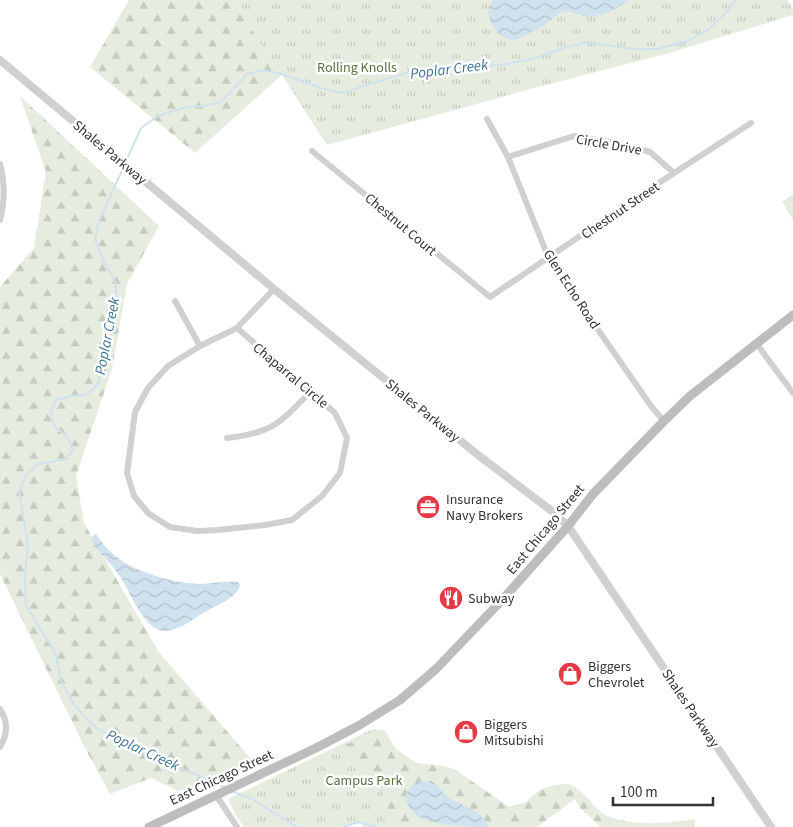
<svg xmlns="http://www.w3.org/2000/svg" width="793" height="827" viewBox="0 0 793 827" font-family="'Source Sans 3',sans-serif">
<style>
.grass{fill:url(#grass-tufts)}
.forest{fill:url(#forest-firs)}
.pitch{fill:#e6ecdf}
.water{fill:url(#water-waves)}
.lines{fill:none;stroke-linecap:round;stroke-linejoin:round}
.stream{stroke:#cfe2ee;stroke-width:2}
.minor{stroke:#d0d0d0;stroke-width:6}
.tertiary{stroke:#d0d0d0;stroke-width:8}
.secondary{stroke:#bdbdbd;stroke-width:9}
.labels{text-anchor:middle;stroke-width:5;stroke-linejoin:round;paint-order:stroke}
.park-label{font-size:14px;fill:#56703f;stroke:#fff}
.street-label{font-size:14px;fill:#333;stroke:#fff}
.poi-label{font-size:14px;fill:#333;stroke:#fff;text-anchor:start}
.water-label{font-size:15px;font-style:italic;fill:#3f7597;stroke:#fff}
</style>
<defs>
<pattern id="grass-tufts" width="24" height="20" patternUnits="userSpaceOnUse" patternTransform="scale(1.25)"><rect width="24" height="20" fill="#e6ecdf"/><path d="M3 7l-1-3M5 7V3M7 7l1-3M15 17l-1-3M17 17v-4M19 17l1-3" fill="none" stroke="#c6cbc0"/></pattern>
<pattern id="forest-firs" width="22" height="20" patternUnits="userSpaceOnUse" patternTransform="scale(1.25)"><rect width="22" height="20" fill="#e6ecdf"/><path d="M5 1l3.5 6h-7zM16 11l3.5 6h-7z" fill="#c6cbc0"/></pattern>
<pattern id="water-waves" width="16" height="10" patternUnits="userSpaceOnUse" patternTransform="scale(1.25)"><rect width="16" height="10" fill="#cfe2ee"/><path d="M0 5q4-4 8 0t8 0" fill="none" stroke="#b2c2cd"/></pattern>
</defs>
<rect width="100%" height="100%" fill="#fff"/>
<!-- grass -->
<path class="grass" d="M233 0H787L793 8V15L669 53 542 86 327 145 282 75 274 65Z
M373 729 385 731 396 749 418 764 454 769 509 807 528 802 532 827H363L361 823 339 827H244L238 819 228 799Z"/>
<!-- forest -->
<path class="forest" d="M129 0H233L274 65 282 75 195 153 90 67Z
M20 96 159 226 127 284 112 369 76 476 84 523 158 651 256 765 178 791 151 778 110 794 86 750 0 574V287L34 248 46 172Z
M373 729 385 731C403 774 419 758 454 769L509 807C526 808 526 800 537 792 543 787 559 784 567 784 579 785 592 805 602 813 625 827 668 824 695 819V827H601L580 808 575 799 537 827H385L382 790 373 775 359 769 350 761 341 757V751L346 744 360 742Z"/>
<!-- pitch -->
<path class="pitch" d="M793 194V219L782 202Z"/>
<!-- water -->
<path class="water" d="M493 0H629C617 8 601 19 585 16 577 14 571 11 562 11L542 27 515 40C499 39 491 27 488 13Z
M96 534C101 542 107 549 114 555 134 572 176 584 202 584 214 583 226 581 238 582L240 585C238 597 218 605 208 610 195 618 178 632 163 631 144 629 130 592 121 578 114 567 103 556 94 546L92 540 93 536Z
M432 781C439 787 445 796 453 800 466 807 483 812 488 827 470 827 426 826 413 812 409 808 407 803 405 798 409 784 418 781 432 781Z"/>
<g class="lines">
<!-- stream -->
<path class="stream" d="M126 161 141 128 158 116 182 108 204 106 221 102 247 74 263 70 282 74 321 88 342 93 412 71 500 65 533 59 564 48 587 42 632 49H657L688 41 706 31 722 17 736 0
M124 166 99 221 95 239 104 262 115 282 117 300 98 384 86 395 71 396 56 400 51 410 54 426 68 438 73 449 67 459 38 464 26 475 19 491 28 544 25 576 26 605 56 655 61 681 74 705 95 727 123 743 226 788
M232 791 252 799 297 827
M344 827 358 822 377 827"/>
<!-- minor -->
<path class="minor" d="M487 119 508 157 549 259 651 406 664 421
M312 151 490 297 651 188 751 123
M508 157 574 136 615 143 650 152 674 173
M0 164C5 183 5 201 0 220
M175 301 200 346
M237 328 335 413 347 438 340 473 322 496 292 520 265 525 218 530 197 531 170 527 148 513 134 496 127 473 135 412 148 388 168 366 200 346Z
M237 328 274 289
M756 343 793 393
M227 438C273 433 280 423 311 391
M0 709C8 721 8 734 0 747
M216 795 237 827"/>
<!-- tertiary -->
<path class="tertiary" d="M0 60 274 289 478 455 553 512 568 526 771 827"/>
<!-- secondary -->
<path class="secondary" d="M149 827 316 748 358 726 400 700 436 669 503 599 568 526 593 494 664 421 690 396 793 315"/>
</g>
<!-- icons -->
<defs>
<g id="office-disc" transform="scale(1.25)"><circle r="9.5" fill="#e63946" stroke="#fff"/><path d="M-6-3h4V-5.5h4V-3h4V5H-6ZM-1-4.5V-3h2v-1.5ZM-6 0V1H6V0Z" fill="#fff"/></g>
<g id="restaurant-disc" transform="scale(1.25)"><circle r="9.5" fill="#e63946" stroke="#fff"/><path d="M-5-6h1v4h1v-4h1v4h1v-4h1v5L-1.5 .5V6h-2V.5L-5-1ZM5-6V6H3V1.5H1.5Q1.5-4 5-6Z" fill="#fff"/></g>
<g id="shop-disc" transform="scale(1.25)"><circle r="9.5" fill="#e63946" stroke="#fff"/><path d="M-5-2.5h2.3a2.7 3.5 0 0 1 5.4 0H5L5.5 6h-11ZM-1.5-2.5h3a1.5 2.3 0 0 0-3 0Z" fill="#fff"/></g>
</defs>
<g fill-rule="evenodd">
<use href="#office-disc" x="428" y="507"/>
<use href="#restaurant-disc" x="451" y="598"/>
<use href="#shop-disc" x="570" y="674"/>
<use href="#shop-disc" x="466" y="732"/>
</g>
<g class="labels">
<!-- park labels -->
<g class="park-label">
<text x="357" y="72">Rolling Knolls</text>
<text x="364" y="785">Campus Park</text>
</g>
<!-- street labels -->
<g class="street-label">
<text transform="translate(609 144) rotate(10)" y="5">Circle Drive</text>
<text transform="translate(110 152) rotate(40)" y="5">Shales Parkway</text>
<text transform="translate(620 210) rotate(-34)" y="5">Chestnut Street</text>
<text transform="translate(401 224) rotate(40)" y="5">Chestnut Court</text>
<text transform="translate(572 289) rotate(57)" y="5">Glen Echo Road</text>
<text transform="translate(291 375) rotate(40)" y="5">Chaparral Circle</text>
<text transform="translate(423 410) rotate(39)" y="5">Shales Parkway</text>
<text transform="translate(545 529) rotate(-50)" y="5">East Chicago Street</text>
<text transform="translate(691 708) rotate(56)" y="5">Shales Parkway</text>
<text transform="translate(221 777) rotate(-25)" y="5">East Chicago Street</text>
</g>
<!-- poi labels -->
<g class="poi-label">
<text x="446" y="504">Insurance<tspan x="446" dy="16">Navy Brokers</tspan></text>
<text x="468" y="603">Subway</text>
<text x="588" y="671">Biggers<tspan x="588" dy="16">Chevrolet</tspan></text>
<text x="484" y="729">Biggers<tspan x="484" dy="16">Mitsubishi</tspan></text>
</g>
<!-- water labels -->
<g class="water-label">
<text transform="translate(449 69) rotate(-7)" y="5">Poplar Creek</text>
<text transform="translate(107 336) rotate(-79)" y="5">Poplar Creek</text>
<text transform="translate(143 750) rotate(25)" y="5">Poplar Creek</text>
</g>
</g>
<!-- scale -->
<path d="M613 797v8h100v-8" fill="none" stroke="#333333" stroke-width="2.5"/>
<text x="620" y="797" font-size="15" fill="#333333" stroke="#ffffff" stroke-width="4" paint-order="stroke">100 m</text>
</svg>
